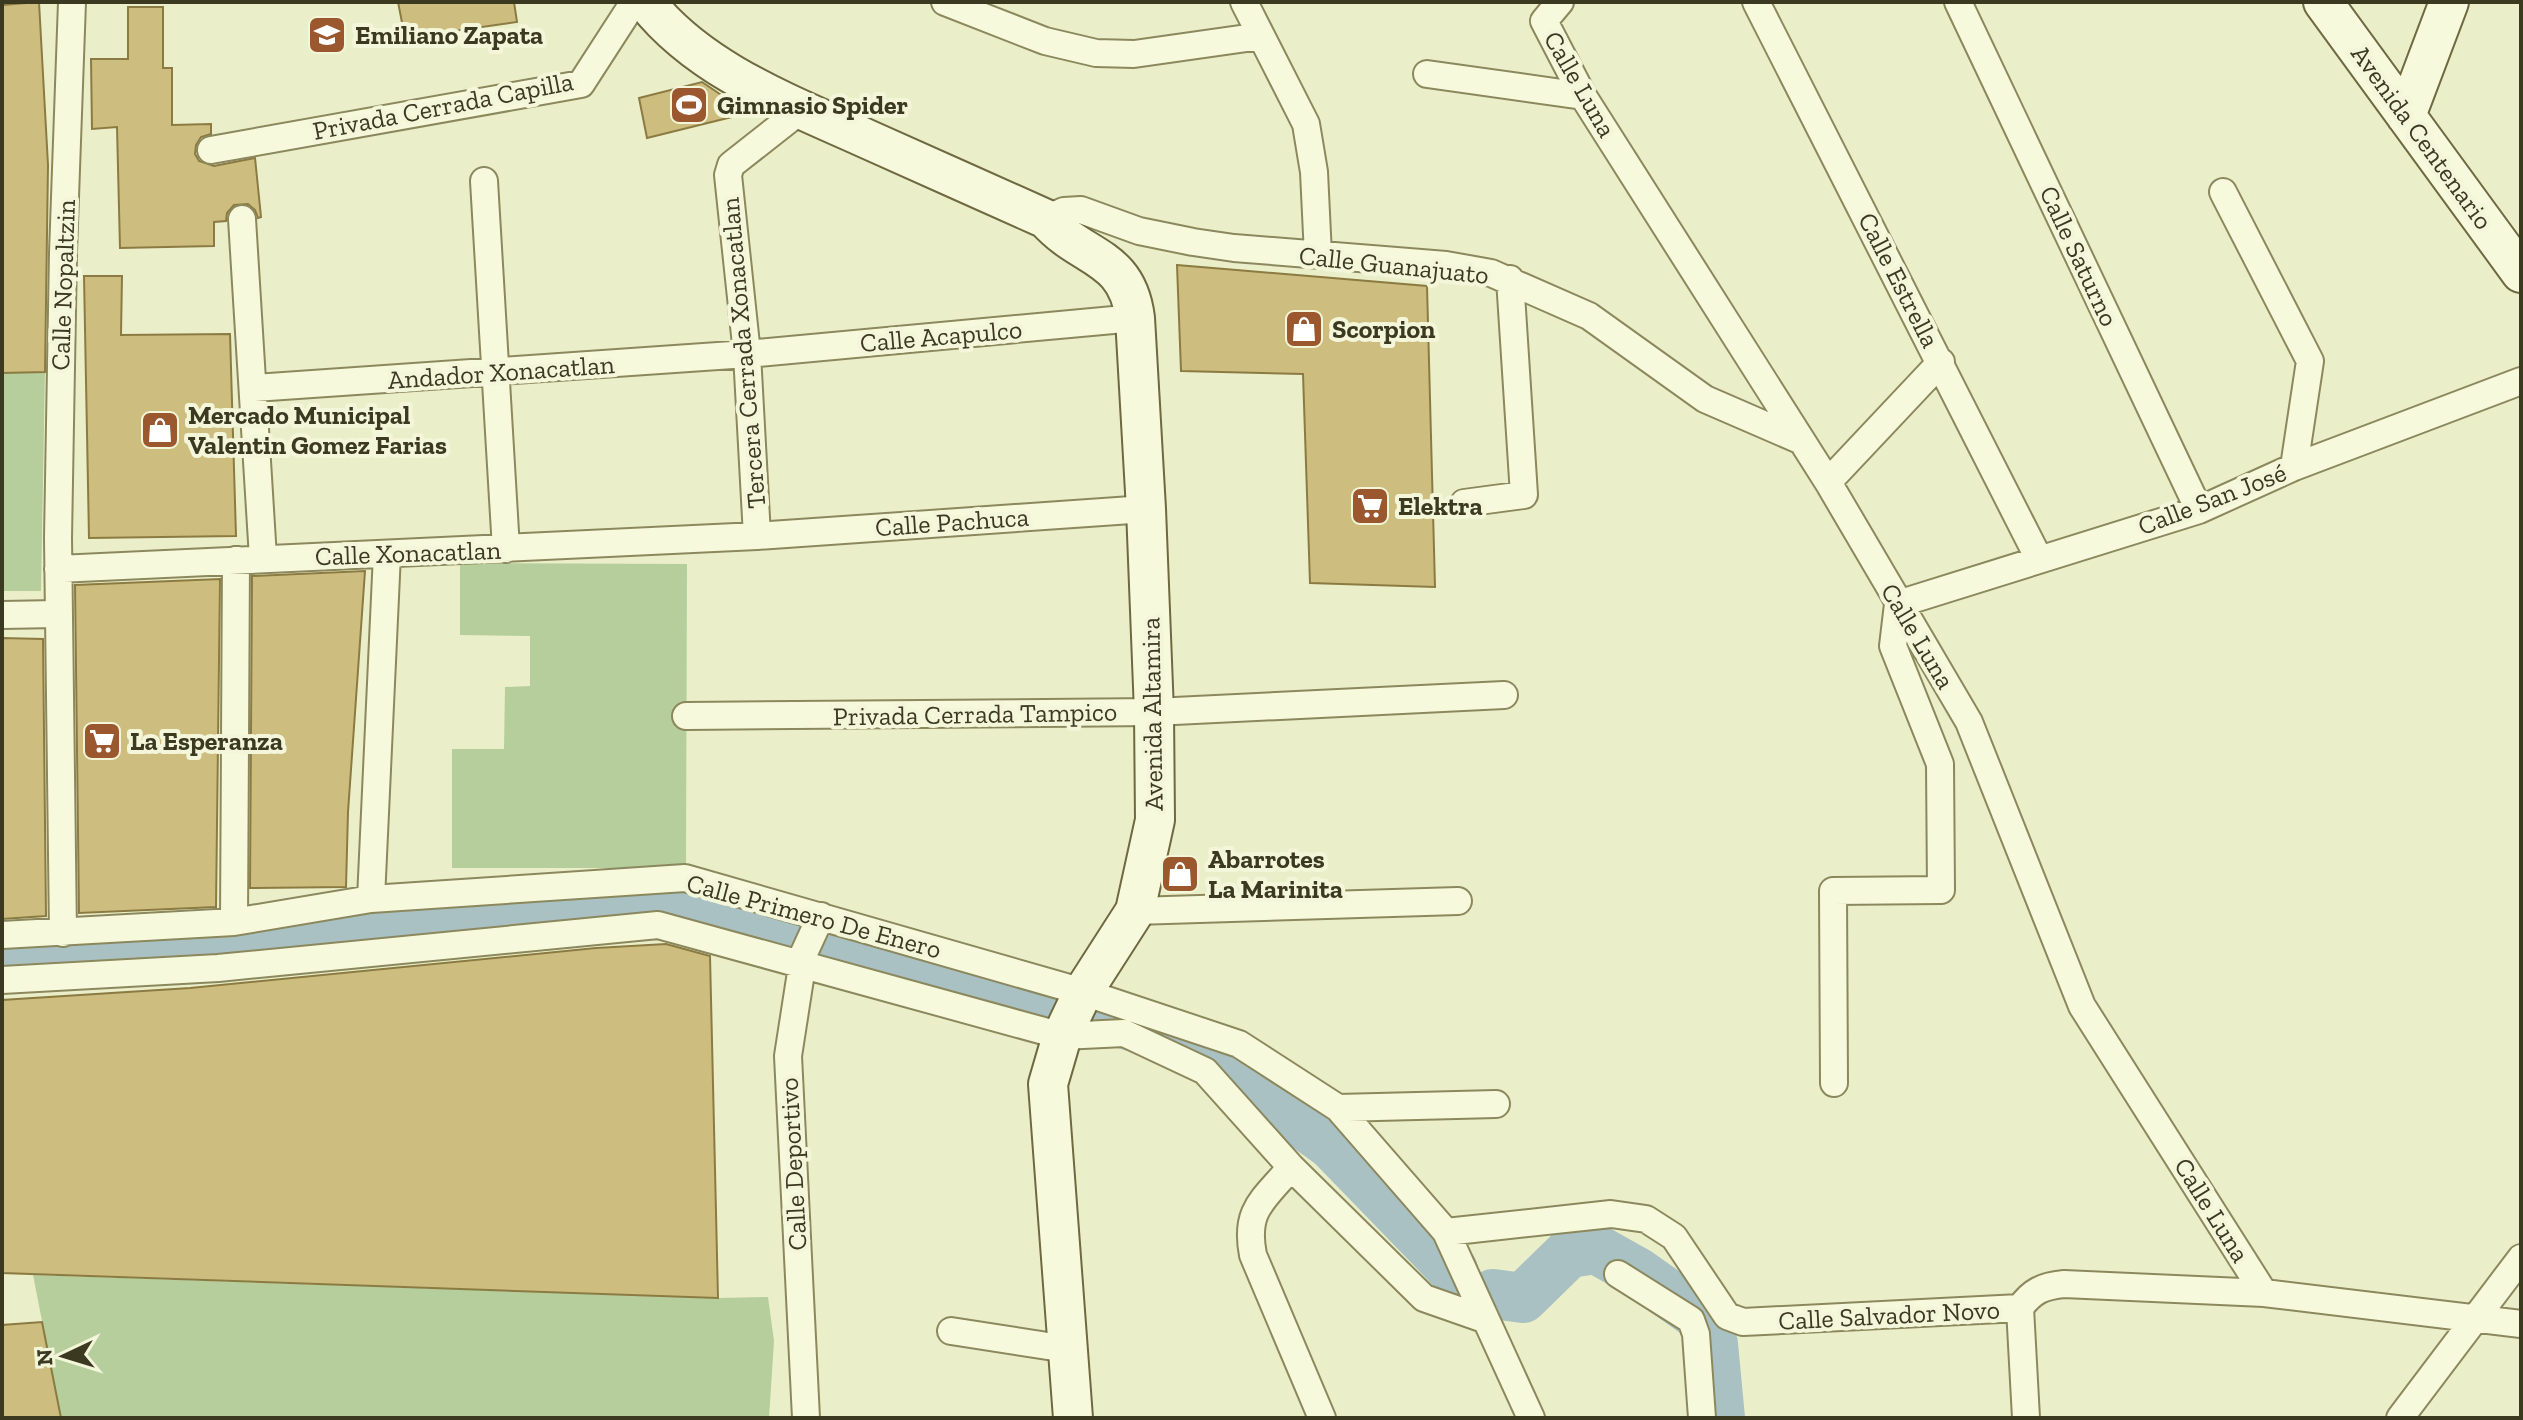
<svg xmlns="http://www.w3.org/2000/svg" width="2523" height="1420" viewBox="0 0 2523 1420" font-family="'Zilla Slab',serif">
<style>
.green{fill:#b5ce9c}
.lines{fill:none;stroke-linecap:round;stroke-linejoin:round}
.river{stroke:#aac1c3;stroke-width:50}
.building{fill:#cdbe7f;stroke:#8b7b43;stroke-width:2}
.street-casing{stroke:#8c885d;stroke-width:30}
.secondary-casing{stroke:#6e6940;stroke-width:42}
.street{stroke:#f7f9dd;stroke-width:26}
.secondary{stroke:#f7f9dd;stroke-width:38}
.labels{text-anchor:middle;stroke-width:8;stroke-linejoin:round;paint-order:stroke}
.poi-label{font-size:26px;font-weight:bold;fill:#3c3921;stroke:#f3f6d9;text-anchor:start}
.street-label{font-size:26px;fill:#3c3921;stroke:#f3f6d9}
</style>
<rect width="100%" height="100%" fill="#ebefc9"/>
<!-- green -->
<path class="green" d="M45 372 41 591H2V373Z
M460 563 687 564 686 868H452V749H504L505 687 530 686V636L460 635Z
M33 1275 718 1298 768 1297 774 1341 769 1418H61Z"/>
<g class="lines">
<!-- river -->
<path class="river" d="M2 953 239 940 672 890 810 938 1048 1010 1100 1017 1190 1043 1332 1145 1453 1270
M1493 1294 1523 1298 1569 1253 1596 1249 1637 1272 1701 1317 1713 1344 1720 1418"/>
</g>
<!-- building -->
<path class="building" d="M39 2 48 165 45 372 2 373V5Z
M398 2H514L517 22 405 38Z
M128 7H163V68H172V125L211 124V134L201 137 196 145 195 154 199 161 214 166 255 158 261 217 258 218 255 210 248 204 234 205 227 213 226 221 214 222V246L120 248 117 127 92 129 91 59H128Z
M702 82 748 113 647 138 639 98Z
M1177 265 1427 286 1435 587 1310 583 1303 374 1181 371Z
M84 276H122L121 335 230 334 236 536 89 538Z
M365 571 348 812 346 887 250 888 252 576Z
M220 579 216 907 79 913 75 585Z
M2 638 43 639 46 916 2 919Z
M666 944 710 956 718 1298 2 1273V1000L190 988 596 948Z
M42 1322 61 1418H2V1325Z"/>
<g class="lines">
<!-- street casing -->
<g class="street-casing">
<path id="street" d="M945 2 1045 41 1096 53 1134 54 1261 36
M1244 2 1306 124 1314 172 1318 255
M1560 2 1544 21 1583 96 1828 482 1969 722 2082 1006 2264 1293
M1756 2 2039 559
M1958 2 2199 510
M1427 74 1583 96
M211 150 581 84 634 2
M484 181 506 549
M2223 192 2310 361 2294 467
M242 219 263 558
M1046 219 1064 211 1081 210 1139 231 1193 242 1234 248 1446 265 1491 273 1589 316 1705 399 1802 441
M254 388 747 354 1135 318
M1828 482 1941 362
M1464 503 1524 495 1510 279
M757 536 747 354 728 175 731 165 801 110
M58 569 757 536 1146 509
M2 615 57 614
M686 716 1154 712 1504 695
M371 899 387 554
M1135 911 1458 901
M234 922 236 560
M63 933 58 538 63 253 72 2
M2 935 234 922 371 899 685 878 1083 992 1239 1044 1338 1108 1446 1232 1531 1418
M2 980 218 968 658 925 1062 1036 1124 1033 1205 1071 1291 1167 1424 1298 1484 1319
M1834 1083 1833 891 1941 890 1940 764 1893 646 1898 604 2199 510 2294 467 2521 381
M1338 1108 1496 1104
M1291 1167C1264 1200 1244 1209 1253 1255L1322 1418
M1446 1232 1611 1214 1646 1219 1674 1237 1727 1316 1743 1322 2020 1308C2032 1291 2043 1286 2064 1284L2264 1293 2521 1324
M1618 1274 1691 1320 1696 1334 1702 1418
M2020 1308 2026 1418
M951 1331 1067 1349
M806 1418 788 1056 804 953 821 916
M2400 1418 2521 1258"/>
</g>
<!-- secondary casing -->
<g class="secondary-casing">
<path id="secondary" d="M646 2C700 71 790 104 867 139 927 166 986 192 1046 219 1082 260 1127 254 1135 318L1146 509 1154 712 1155 820 1135 911 1083 992 1062 1036 1048 1084 1073 1418
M2323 2 2521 273
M2406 116 2449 2"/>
</g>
<!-- street -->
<use href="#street" class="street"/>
<!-- secondary -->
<use href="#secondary" class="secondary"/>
</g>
<!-- icons -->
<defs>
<g id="school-square" transform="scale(2)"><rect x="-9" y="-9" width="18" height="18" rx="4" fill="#9b572d" stroke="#f3f6d9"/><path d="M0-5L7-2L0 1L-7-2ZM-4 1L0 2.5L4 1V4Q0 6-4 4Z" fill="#fff"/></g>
<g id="stadium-square" transform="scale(2)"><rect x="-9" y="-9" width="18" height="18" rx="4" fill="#9b572d" stroke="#f3f6d9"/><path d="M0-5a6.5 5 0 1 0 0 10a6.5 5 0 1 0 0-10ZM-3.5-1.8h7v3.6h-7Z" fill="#fff"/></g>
<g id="shop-square" transform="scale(2)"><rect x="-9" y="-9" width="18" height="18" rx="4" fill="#9b572d" stroke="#f3f6d9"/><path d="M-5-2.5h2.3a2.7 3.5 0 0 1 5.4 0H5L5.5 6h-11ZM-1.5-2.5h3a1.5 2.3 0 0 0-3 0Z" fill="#fff"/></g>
<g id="supermarket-square" transform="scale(2)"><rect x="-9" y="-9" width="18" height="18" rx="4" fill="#9b572d" stroke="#f3f6d9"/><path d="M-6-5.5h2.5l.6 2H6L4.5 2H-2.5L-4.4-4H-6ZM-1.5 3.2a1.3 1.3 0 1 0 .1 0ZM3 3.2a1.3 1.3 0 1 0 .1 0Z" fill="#fff"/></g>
</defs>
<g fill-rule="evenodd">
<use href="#school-square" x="327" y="35"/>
<use href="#stadium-square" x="689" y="105"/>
<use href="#shop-square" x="1304" y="329"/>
<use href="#shop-square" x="160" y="430"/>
<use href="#supermarket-square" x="1370" y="506"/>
<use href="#supermarket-square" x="102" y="741"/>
<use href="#shop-square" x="1180" y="874"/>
</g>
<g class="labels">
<!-- poi labels -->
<g class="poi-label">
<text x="355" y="44">Emiliano Zapata</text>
<text x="717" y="114">Gimnasio Spider</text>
<text x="1332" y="338">Scorpion</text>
<text x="188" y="424">Mercado Municipal<tspan x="188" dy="30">Valentin Gomez Farias</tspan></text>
<text x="1398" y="515">Elektra</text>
<text x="130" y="750">La Esperanza</text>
<text x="1208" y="868">Abarrotes<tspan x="1208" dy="30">La Marinita</tspan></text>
</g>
<!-- street labels -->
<g class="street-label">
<text transform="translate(1580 84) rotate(60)" y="9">Calle Luna</text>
<text transform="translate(443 106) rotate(-11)" y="9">Privada Cerrada Capilla</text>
<text transform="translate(2422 137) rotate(54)" y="9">Avenida Centenario</text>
<text transform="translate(2079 256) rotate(65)" y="9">Calle Saturno</text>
<text transform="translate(1394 265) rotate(6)" y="9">Calle Guanajuato</text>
<text transform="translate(1899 280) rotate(63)" y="9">Calle Estrella</text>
<text transform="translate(63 285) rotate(-88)" y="9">Calle Nopaltzin</text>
<text transform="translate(941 336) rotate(-5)" y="9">Calle Acapulco</text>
<text transform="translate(743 353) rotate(-95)" y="9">Tercera Cerrada Xonacatlan</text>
<text transform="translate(501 372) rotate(-4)" y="9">Andador Xonacatlan</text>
<text transform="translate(2212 499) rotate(-21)" y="9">Calle San José</text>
<text transform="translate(952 522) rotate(-4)" y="9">Calle Pachuca</text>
<text transform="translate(408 553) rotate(-2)" y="9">Calle Xonacatlan</text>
<text transform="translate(1918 636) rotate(59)" y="9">Calle Luna</text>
<text transform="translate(975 714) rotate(-1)" y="9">Privada Cerrada Tampico</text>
<text transform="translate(1152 714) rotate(-91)" y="9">Avenida Altamira</text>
<text transform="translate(814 916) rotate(15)" y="9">Calle Primero De Enero</text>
<text transform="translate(793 1164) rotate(-93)" y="9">Calle Deportivo</text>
<text transform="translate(2212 1210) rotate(58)" y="9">Calle Luna</text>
<text transform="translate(1889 1315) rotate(-3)" y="9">Calle Salvador Novo</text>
</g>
</g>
<!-- border -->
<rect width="2523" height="1420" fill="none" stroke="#3c3921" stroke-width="8"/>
<!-- north arrow -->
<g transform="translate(64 1356) rotate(266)" stroke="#f3f6d9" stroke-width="6" paint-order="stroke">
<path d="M0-6L14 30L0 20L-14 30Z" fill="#3c3921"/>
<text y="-12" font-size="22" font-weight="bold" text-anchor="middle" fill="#3c3921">N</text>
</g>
</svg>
